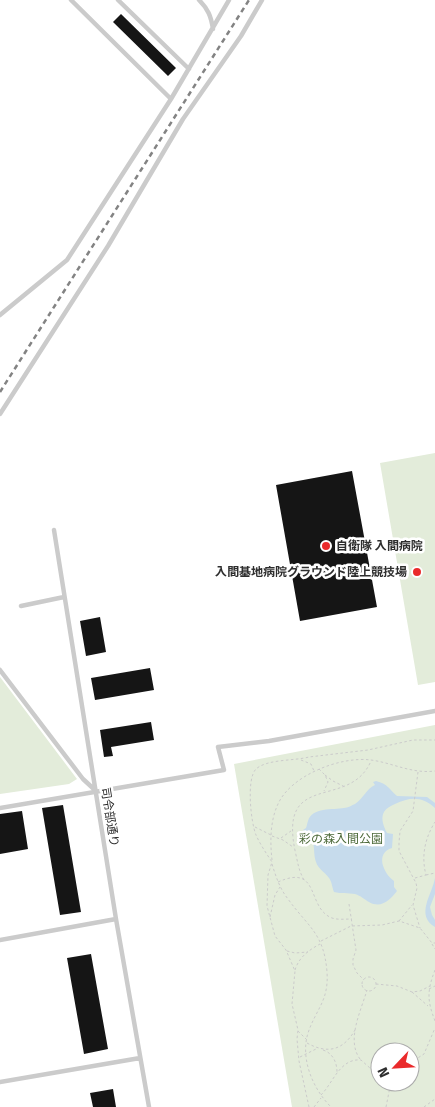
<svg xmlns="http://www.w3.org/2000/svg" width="435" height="1107" viewBox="0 0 435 1107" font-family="'Fira Sans','Noto Sans JP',sans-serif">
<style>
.green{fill:#e3ecda;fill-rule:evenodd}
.water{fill:#c6dbec}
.building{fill:#151515}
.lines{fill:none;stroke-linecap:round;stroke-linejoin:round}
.path{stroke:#cbcbcb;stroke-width:1;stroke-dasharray:2.5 2.5;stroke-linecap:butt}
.service{stroke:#cbcbcb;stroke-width:4.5}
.rail{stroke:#838383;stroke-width:2.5;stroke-dasharray:5 4;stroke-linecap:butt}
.poi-dot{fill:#ea2a2b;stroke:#fff;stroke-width:2}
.labels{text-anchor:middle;stroke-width:5;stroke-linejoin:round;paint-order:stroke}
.poi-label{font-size:12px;font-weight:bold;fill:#2e2e2e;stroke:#fff;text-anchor:start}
.street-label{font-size:12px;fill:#2e2e2e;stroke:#fff}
.park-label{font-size:12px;fill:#4d6a3a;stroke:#fff}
</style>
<rect width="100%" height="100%" fill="#fff"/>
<!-- green -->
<path class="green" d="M435 453V682L418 685 380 463Z
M0 677 77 779 69 784 0 794Z
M435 725V1107H292L234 764ZM380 1052H410V1082H380Z"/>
<!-- water -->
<path class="water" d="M376 781C388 784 388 788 397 796L427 797 435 803V808C422 796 410 797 395 804 380 810 380 819 387 833L393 834 392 848C375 853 383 873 394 881V887L397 891C390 900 381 909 369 902 364 899 361 896 355 894 348 893 341 894 334 892 332 887 332 882 329 878 325 872 318 869 316 862 312 850 318 840 303 830L306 828C307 826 307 823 308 821 312 807 333 810 344 808 348 808 352 805 355 804 363 799 367 788 375 785L373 782Z
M435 878V894L430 907 432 915 435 920V927C415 915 432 895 435 878Z"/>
<!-- building -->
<path class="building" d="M121 14 176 68 168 76 113 22Z
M352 471 377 607 300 621 276 485Z
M100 617 106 652 86 656 80 621Z
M150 668 154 690 95 700 91 678Z
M151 722 154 740 111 747 113 756 104 757 100 730Z
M63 805 81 912 60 915 42 808Z
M22 811 28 849 0 854V814Z
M91 954 108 1049 84 1054 67 958Z
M113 1089 116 1107H93L90 1093Z"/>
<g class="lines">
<!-- path -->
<path class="path" d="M301 760 311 764 314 771
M319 769 325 775 328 782 324 791
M418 772 413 811 400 831 399 843V851L416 883 417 888 413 905 420 928
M325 775 333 781 345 787
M255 827 271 835
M272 836 283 840 293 847
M281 838 291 831
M272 860C270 842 270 821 278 804 291 775 341 756 371 760 393 763 412 774 435 771
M272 864C276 877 280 889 288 899 308 927 324 933 327 972 329 1001 316 1009 308 1033 300 1059 313 1089 331 1107
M426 875 435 873
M415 878 426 875C421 856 425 838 435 822
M304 880C299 871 298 864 296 855 276 768 349 812 371 761
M278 882C321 863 306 908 332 918 338 920 345 919 352 919
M349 904 356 950 353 959V965L357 973 364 980
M270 917 275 895 280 887
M399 921 412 905
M321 941 351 926 382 925 399 921 420 928 432 943H435
M432 944 435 949
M287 951 295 953 308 952
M295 970C299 957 309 950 320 944
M435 970C427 991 427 1000 435 1021
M362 984a7 7 0 1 1 14 0a7 7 0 1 1-14 0Z
M376 984 397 986 412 992 420 991 430 986
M429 989 435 986
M412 992 428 1006
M298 1031 307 1040
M307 1043C327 1054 343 1051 355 1030
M323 1050C333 1053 337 1063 337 1072
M300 1057 316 1049
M360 1059C346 1040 361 1011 367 990
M410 1063 424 1054 435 1028
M373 1068 380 1067
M384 1082 388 1091
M321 1095C333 1083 340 1058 361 1060L380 1077
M309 1107 299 1061 297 1039 298 1030 292 1004 295 971 286 950 275 936 267 906 268 875 272 862C266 853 260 844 256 835 251 823 246 779 256 769 267 759 294 761 309 757L368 750 413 740H435
M314 1107 321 1098
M386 1107 391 1082
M424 1107 435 1099"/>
<!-- service -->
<path class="service" d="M71 0 171 99
M118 0 189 69
M199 0C208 9 211 16 213 29
M0 315 67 260 171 99 229 0
M0 414 108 246 183 119 241 36 262 0
M54 530 116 919 149 1107
M21 606 64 597
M0 670 83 779 96 791
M0 808 224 770 218 747 269 741 435 711
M0 940 116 919
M0 1082 140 1058"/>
<!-- rail -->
<path class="rail" d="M0 392 249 0"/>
</g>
<!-- markers -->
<g class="poi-dot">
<circle cx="326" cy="546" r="5"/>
<circle cx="417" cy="572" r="5"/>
</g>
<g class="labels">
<!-- poi labels -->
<g class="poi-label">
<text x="336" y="550">自衛隊 入間病院</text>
<text x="407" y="576" text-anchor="end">入間基地病院グラウンド陸上競技場</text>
</g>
<!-- street labels -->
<g class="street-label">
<text transform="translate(110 817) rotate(81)" y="4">司令部通り</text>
</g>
<!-- park labels -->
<g class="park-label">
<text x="341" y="843">彩の森入間公園</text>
</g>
</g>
<!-- north arrow -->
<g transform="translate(395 1067) rotate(245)"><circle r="24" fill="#ffffff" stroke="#ababab"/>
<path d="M0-4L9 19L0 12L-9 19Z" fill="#ea2a2b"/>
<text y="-8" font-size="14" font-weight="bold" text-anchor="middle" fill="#2e2e2e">N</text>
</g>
</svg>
